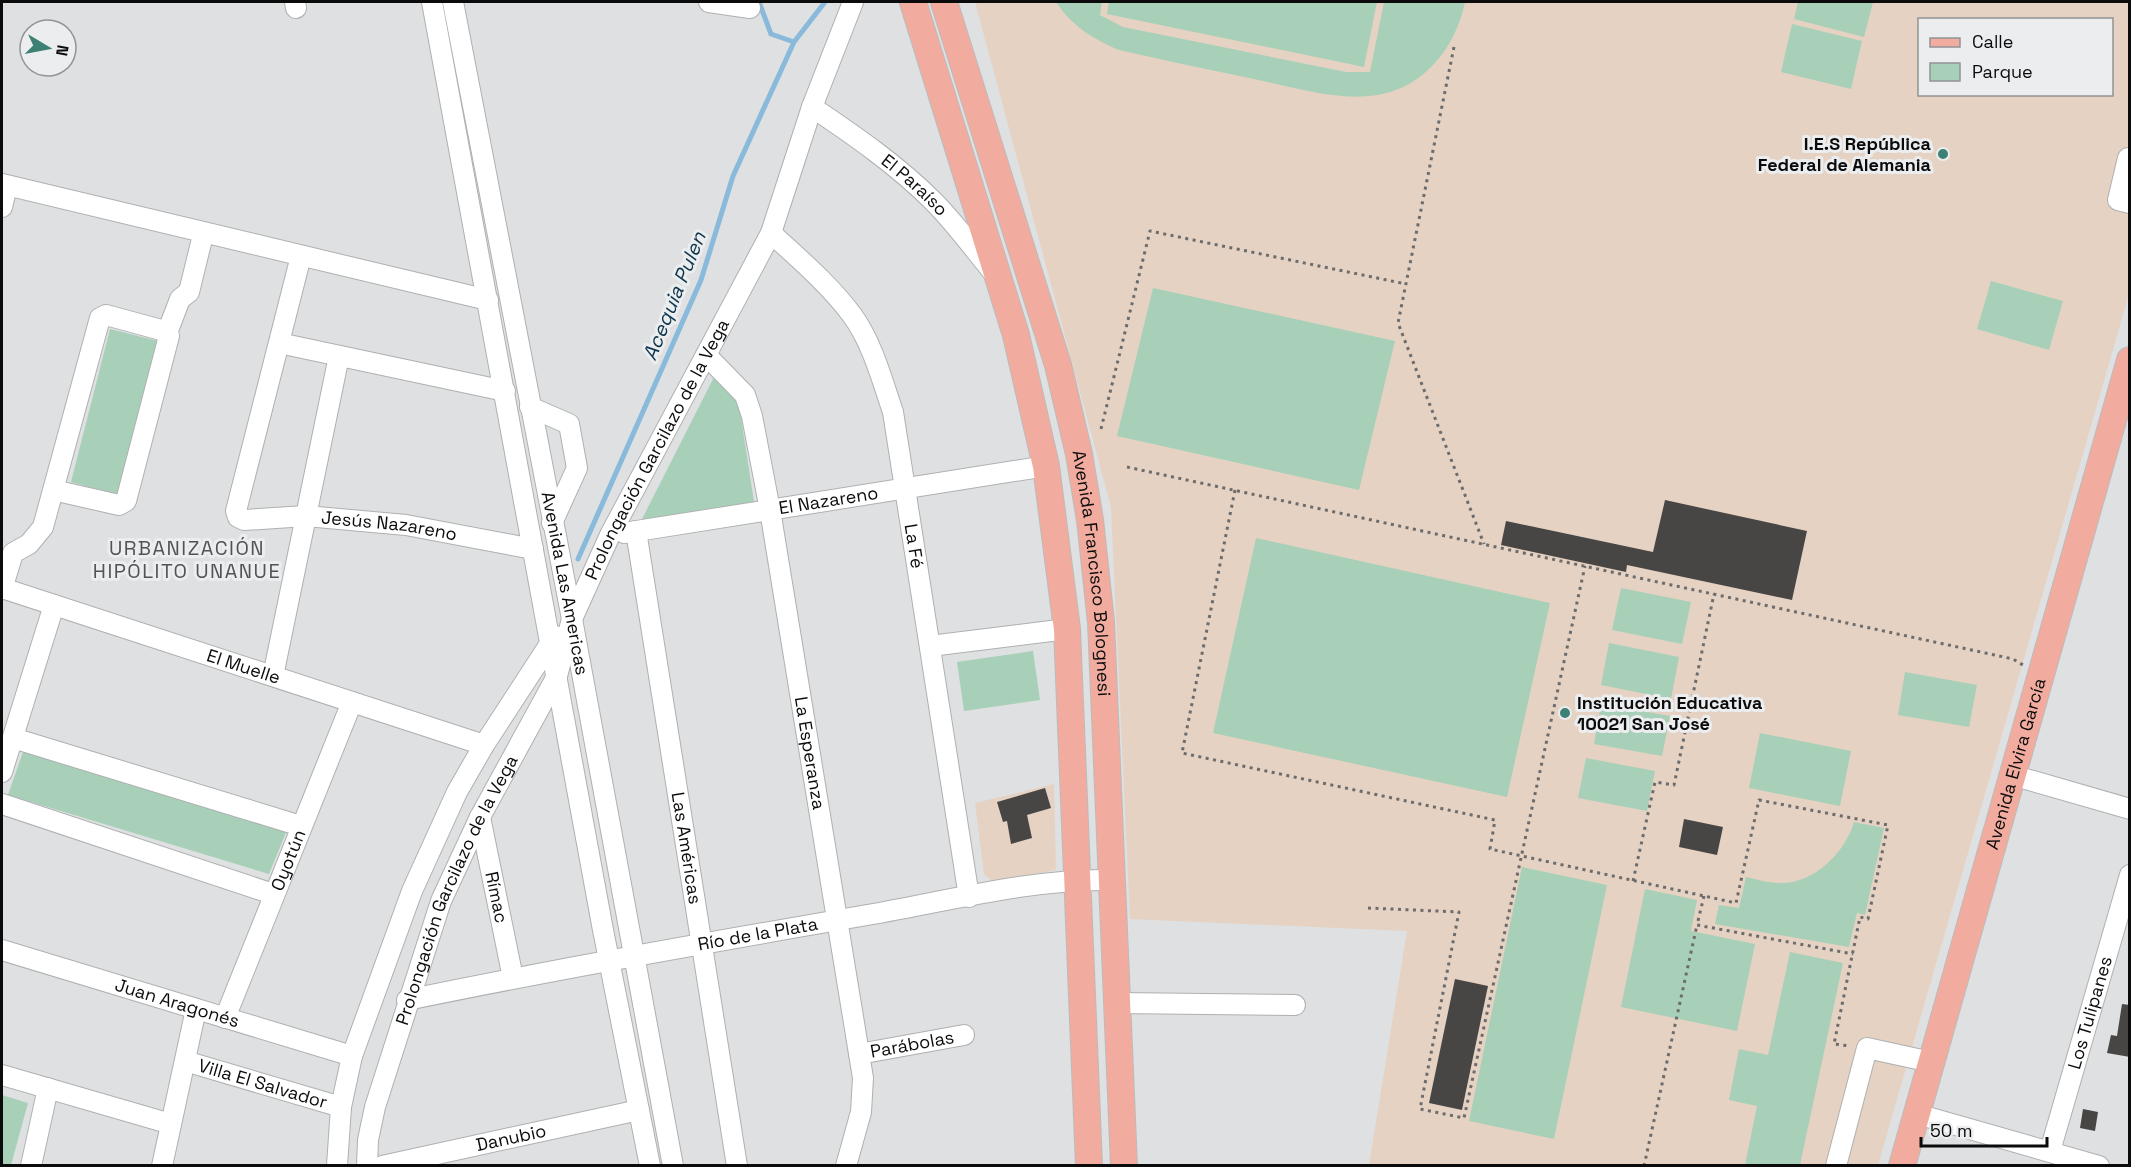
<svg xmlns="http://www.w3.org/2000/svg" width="2131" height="1167" viewBox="0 0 2131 1167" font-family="'Space Grotesk',sans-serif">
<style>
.education{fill:#e5d2c3;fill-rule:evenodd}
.green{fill:#a8d0b8}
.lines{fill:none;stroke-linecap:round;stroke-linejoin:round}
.stream{stroke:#89badb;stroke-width:5}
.building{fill:#484645}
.minor-casing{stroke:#aeb0b1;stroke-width:22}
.major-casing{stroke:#bbb;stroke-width:28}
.path{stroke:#6c6c6d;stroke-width:3;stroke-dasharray:3 4.5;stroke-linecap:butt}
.minor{stroke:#fff;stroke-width:20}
.major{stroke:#f2ac9f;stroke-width:26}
.poi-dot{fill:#3d8175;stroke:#ebedef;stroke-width:2}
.labels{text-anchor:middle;stroke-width:6;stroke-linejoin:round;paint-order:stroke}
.poi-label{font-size:18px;font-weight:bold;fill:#0b0b0c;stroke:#ebedef;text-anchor:end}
.street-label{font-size:18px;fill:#0b0b0c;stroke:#ebedef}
.water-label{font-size:20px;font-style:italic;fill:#0c354c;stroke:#ebedef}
.neighbourhood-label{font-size:20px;letter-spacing:1.5px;fill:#525354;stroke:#ebedef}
</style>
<rect width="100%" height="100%" fill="#dee0e1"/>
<!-- education -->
<path class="education" d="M975 2H2129V294L1878 1165H1369L1407 931 1130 919 1111 507ZM1920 20H2112V94H1920Z
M1054 784 1056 870 995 883 984 874 975 803Z"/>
<!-- green -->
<path class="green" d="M1056 2H1102L1100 15 1123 27 1346 72H1370L1384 2H1465C1460 26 1449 49 1432 66 1383 117 1315 92 1254 79 1209 70 1164 60 1119 50 1093 39 1072 26 1056 2Z
M1109 2H1377L1364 67 1107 14Z
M1798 2H1873L1864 37 1794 19Z
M1792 24 1862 41 1851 89 1781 72Z
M1991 281 2063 301 2049 350 1977 329Z
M1153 288 1395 341 1359 490 1117 436Z
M110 329 158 341 119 495 71 482Z
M714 377 739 404 754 502 640 523Z
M1256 538 1550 603 1507 797 1213 733Z
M1621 588 1691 602 1682 644 1612 630Z
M1609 643 1679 657 1671 699 1601 685Z
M1033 651 1040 700 964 711 957 662Z
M1905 672 1977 685 1969 727 1898 715Z
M1601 704 1670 716 1662 756 1594 744Z
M1760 733 1851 751 1840 806 1749 788Z
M24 749 287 830 269 874 8 795Z
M1586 758 1655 771 1647 811 1578 798Z
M1854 822 1884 828 1865 915 1857 913 1849 947 1715 924 1719 905 1739 908 1746 877C1756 879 1768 883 1778 883 1813 885 1845 853 1854 822Z
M1522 867 1607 885 1554 1139 1469 1121Z
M1645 889 1697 900 1691 931 1755 944 1737 1031 1621 1007Z
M1790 952 1843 963 1800 1165H1745L1757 1106 1729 1100 1739 1049 1768 1055Z
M2 1095 28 1103 11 1165H2Z"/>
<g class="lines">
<!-- stream -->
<path class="stream" d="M759 2 771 34 794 42
M578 559 701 280 733 176 794 42 825 2"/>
</g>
<!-- building -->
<path class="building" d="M1665 500 1807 531 1792 600 1627 565 1626 572 1501 545 1506 521 1653 552Z
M1045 788 1051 808 1027 815 1032 838 1011 844 1007 821 1003 822 997 802Z
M1684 819 1723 827 1717 855 1679 847Z
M1455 979 1488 986 1462 1110 1429 1103Z
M2122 1004 2130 1005V1057L2107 1053 2111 1035 2117 1036Z
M2083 1109 2098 1112 2095 1131 2080 1128Z"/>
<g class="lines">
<!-- minor casing -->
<g class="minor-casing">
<g id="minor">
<path d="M295 2 296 8"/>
<path d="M432 2 603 930 650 1166"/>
<path id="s1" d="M453 2 572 619 673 1166"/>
<path d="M709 2 750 8"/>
<path id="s2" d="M812 107C855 136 897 165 933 201 955 223 973 248 993 272"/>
<path d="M2128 158 2118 200 2130 203"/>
<path d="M2 184 488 300"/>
<path d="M2 207 7 186"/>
<path id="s3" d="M771 233C799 259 829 284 852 315 872 342 882 380 893 412L969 897"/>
<path id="s4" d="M301 256 236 511 238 517 244 520 306 516 406 525 533 549"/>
<path d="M167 333 180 299 189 292 201 243"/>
<path d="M279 343 505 391"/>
<path id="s5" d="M706 355 745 395 752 416 770 510 863 1078 861 1112 846 1166"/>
<path d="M530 407 569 424 577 468 552 523"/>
<path id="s6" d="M636 531 737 1166"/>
<path id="s7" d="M624 533 1046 466"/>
<path id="s8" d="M2 588 484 745"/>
<path d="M2 589 13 553 29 544 43 527 100 318 106 315 165 331 169 336 126 501 119 505 53 490"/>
<path d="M930 646 1067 629"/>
<path d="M273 676 339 356"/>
<path d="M13 738 301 826"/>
<path d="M2 772 54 605"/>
<path d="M2012 775 2130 809"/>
<path d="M2 804 273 894"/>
<path id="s9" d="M480 817 513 978"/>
<path id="s10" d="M2 950 352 1056"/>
<path id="s11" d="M407 1000C562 968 717 941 873 914 947 901 1037 878 1111 880"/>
<path d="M1117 1003 1295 1005"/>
<path id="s12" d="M225 1018 352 702"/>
<path id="s13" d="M859 1054 964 1035"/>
<path id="s14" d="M185 1061 341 1107"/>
<path d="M2 1075 171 1124"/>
<path d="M1917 1114 2099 1166"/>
<path id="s15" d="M2050 1151 2130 875"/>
<path d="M31 1166 48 1088"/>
<path d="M162 1166 196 1009"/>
<path d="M337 1166 341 1107 352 1056 412 891 457 792 484 745 555 636"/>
<path id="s16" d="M367 1166 368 1140 375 1107 441 901 480 817 557 676 572 619 610 535 771 233 812 107 853 2"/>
<path id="s17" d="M382 1166 639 1110"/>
<path d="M1836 1166 1867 1048 1931 1062"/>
</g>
</g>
<!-- major casing -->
<g class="major-casing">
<g id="major">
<path d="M913 2 1016 335 1046 466 1067 629 1089 1166"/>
<path id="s18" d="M944 2 1058 365 1079 454 1090 520 1101 622 1124 1166"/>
<path id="s19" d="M1902 1166 2130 360"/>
</g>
</g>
<!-- path -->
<path class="path" d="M1454 47 1398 323 1484 544
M1101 429 1150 231 1406 284
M1127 467 2013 659 2023 665
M1235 490 1182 753 1495 820 1490 849 1736 903 1759 800 1888 825 1868 919 1860 917 1834 1044 1850 1046
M1633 881 1655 782 1674 785 1714 594
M1704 896 1697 925 1853 954
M1368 908 1459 912 1420 1109 1464 1118 1585 566
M1644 1166 1697 925"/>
<!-- minor -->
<use href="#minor" class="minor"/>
<!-- major -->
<use href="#major" class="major"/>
</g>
<!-- markers -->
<g class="poi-dot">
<circle cx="1943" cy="154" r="6"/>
<circle cx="1565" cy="713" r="6"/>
</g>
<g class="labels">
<!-- poi labels -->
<g class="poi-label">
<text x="1931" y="150">I.E.S República<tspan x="1931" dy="21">Federal de Alemania</tspan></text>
<text x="1577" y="709" text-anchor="start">Institución Educativa<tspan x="1577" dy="21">10021 San José</tspan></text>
</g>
<!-- street labels -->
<g class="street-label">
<text dy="6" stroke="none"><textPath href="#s2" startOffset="129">El Paraíso</textPath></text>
<text dy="6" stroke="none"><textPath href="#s16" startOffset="778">Prolongación Garcilazo de la Vega</textPath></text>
<text dy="6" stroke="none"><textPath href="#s7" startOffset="207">El Nazareno</textPath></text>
<text dy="6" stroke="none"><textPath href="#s4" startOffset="422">Jesús Nazareno</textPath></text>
<text dy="6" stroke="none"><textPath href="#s3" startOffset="357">La Fé</textPath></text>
<text dy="6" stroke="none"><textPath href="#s18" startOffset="592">Avenida Francisco Bolognesi</textPath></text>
<text dy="6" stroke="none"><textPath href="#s1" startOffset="592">Avenida Las Americas</textPath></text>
<text dy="6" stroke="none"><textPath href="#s8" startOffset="254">El Muelle</textPath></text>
<text dy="6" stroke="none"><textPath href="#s5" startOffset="420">La Esperanza</textPath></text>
<text dy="6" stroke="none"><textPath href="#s19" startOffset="418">Avenida Elvira García</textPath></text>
<text dy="6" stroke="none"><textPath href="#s6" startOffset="321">Las Américas</textPath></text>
<text dy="6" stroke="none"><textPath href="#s12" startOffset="170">Oyotún</textPath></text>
<text dy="6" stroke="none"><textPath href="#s16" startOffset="292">Prolongación Garcilazo de la Vega</textPath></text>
<text dy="6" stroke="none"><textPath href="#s9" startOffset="82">Rímac</textPath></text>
<text dy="6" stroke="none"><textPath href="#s11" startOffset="357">Río de la Plata</textPath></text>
<text dy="6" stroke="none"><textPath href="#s10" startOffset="183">Juan Aragonés</textPath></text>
<text dy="6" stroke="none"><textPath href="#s15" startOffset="144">Los Tulipanes</textPath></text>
<text dy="6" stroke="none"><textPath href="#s13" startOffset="54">Parábolas</textPath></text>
<text dy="6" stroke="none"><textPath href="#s14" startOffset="81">Villa El Salvador</textPath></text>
<text dy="6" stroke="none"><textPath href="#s17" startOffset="132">Danubio</textPath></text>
</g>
<!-- water labels -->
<g class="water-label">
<text transform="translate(674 296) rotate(-68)" y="7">Acequia Pulen</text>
</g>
<!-- neighbourhood labels -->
<g class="neighbourhood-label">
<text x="187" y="555">URBANIZACIÓN<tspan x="187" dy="23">HIPÓLITO UNANUE</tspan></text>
</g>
</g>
<!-- border -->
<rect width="2131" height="1167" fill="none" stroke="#0b0b0c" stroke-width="6"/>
<!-- legend -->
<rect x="1918" y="18" width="195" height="78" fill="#ebedef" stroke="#919394" stroke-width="1.5"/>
<rect x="1930" y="38" width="30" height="9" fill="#f2ac9f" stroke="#919394" stroke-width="1.5"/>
<text x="1972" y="48" font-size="18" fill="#0b0b0c">Calle</text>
<rect x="1930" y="63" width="30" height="18" fill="#a8d0b8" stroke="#919394" stroke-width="1.5"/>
<text x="1972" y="78" font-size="18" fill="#0b0b0c">Parque</text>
<!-- north arrow -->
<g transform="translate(48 48) rotate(100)"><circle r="28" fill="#ebedef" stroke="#919394" stroke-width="1.5"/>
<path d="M0-4.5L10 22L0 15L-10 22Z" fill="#3d8175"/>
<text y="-9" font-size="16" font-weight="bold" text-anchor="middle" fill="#0b0b0c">N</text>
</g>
<!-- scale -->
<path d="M1921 1137v9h126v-9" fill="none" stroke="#0b0b0c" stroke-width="3"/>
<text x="1930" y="1137" font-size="18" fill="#0b0b0c" stroke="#ebedef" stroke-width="4.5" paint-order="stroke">50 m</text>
</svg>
